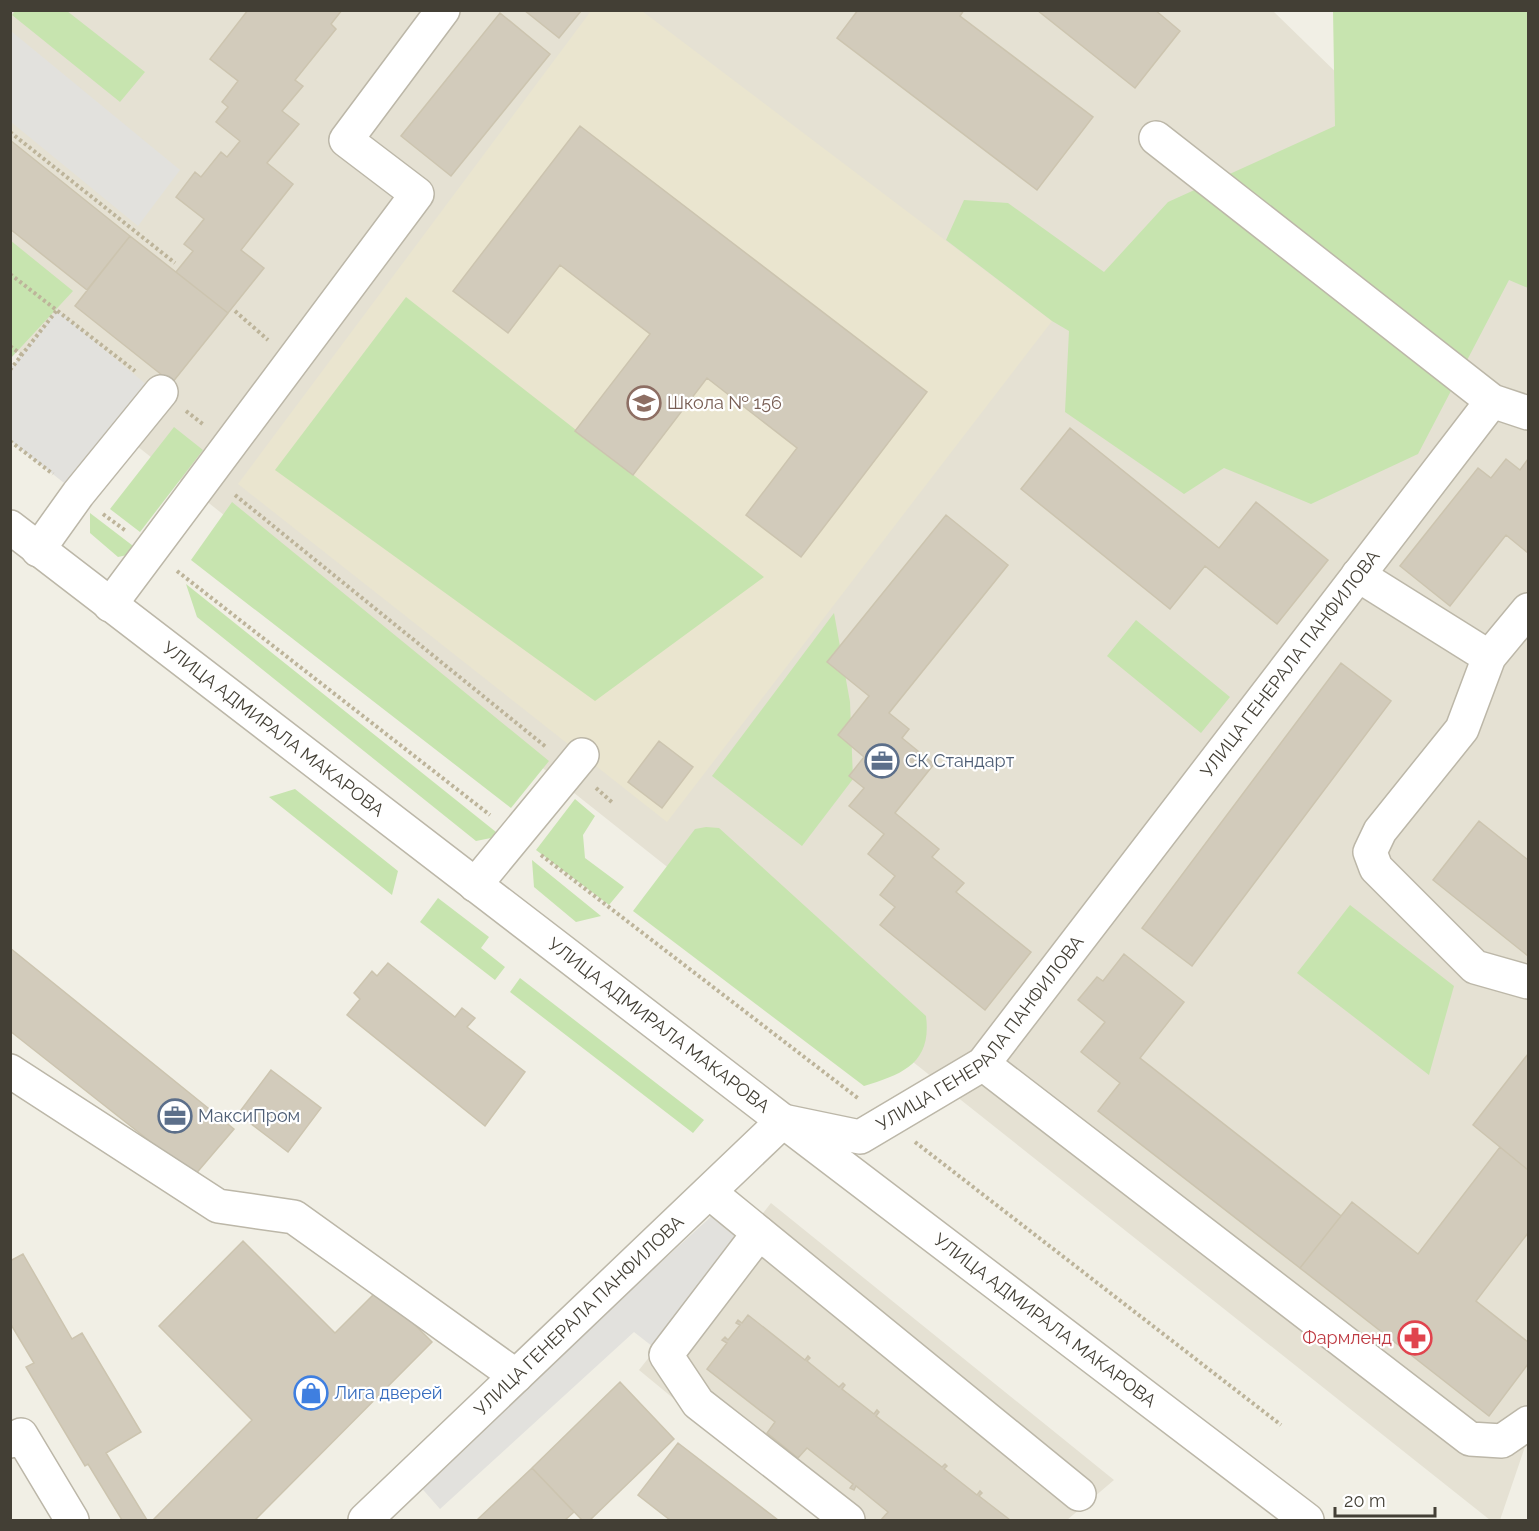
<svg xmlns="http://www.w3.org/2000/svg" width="1539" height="1531" viewBox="0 0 1539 1531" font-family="Raleway,sans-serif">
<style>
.residential{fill:#e5e1d3}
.education{fill:#eae5cf}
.green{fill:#c7e4af}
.parking{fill:#e2e1dd}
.building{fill:#d2cbbb;stroke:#ccc4af;stroke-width:1.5}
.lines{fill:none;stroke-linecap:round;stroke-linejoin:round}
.minor-casing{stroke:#bcb7a8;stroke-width:36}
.path{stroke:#bdb49a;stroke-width:4;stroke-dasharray:3 3;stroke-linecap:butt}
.minor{stroke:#fff;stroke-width:33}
.labels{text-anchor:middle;stroke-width:4.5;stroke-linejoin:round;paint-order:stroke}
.education-label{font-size:18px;fill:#785e54;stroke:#fff;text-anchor:start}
.street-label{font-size:18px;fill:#433f35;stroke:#fff}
.service-label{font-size:18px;fill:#4e5e75;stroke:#fff;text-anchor:start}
.health-label{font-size:18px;fill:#be3a42;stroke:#fff;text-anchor:end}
.shop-label{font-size:18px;fill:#366cbe;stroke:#fff;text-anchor:start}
</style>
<rect width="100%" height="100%" fill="#f1efe5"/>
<!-- residential -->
<path class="residential" d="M10 11H1273L1528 259V1438L1500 1520H1490L11 346Z
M771 1203 1114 1480 1067 1520H821L639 1370Z"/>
<!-- education -->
<path class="education" d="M591 11H642L1052 321 667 822 238 484Z"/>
<!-- green -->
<path class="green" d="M16 10 67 11 145 72 120 102 12 15Z
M1333 11H1528V288L1509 280 1418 454 1311 504 1224 468 1184 494 1065 412 1069 331 1052 321 946 240 964 200 1008 203 1104 272 1168 202 1335 126Z
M10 240 73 291 11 358H10Z
M406 297 764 577 595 701 275 470Z
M174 427 203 450 140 532 110 509Z
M232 502 549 761 511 808 191 560Z
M90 513 141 552 118 557 90 533Z
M186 584 501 836 476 841 197 617Z
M834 613 850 702 853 779 802 846 712 776Z
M1136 620 1230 697 1201 733 1107 656Z
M295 789 398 871 392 895 269 797Z
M575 799 595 816 583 835 585 858 624 887 609 905 536 850Z
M706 827 719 828 926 1016C932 1063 903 1074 864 1086L633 911 695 829Z
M532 860 601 916 576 922 534 887Z
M438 898 489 937 481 948 505 967 495 980 420 922Z
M1350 905 1454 986 1429 1075 1297 973Z
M520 978 704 1120 693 1133 510 992Z"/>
<!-- parking -->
<path class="parking" d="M11 31 180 170 138 226 11 122Z
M57 310 159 395 78 494 11 441 10 369Z
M715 1213 746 1237 657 1350 634 1332 440 1509 418 1484Z"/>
<!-- building -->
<path class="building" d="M248 10H342L331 24 336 29 295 80 303 86 282 111 299 124 267 163 293 184 241 250 264 268 228 313 176 272 193 251 184 244 204 219 176 197 195 172 201 177 221 152 227 157 240 141 216 122 228 107 222 102 238 81 210 59Z
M524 10H580L581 11 559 38Z
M858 10H964L960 16 1093 117 1037 190 837 38Z
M1037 10H1155L1180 31 1135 88Z
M500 13 550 54 451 176 401 136Z
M580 126 927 392 801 557 746 515 797 448 707 378 633 475 575 431 650 334 560 265 508 333 453 291Z
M10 140 130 236 87 290 10 229Z
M130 236 228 313 172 383 75 306Z
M1070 428 1219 548 1256 502 1328 560 1277 624 1205 566 1170 609 1021 489Z
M1506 459 1520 470 1528 459V553L1506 535 1450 606 1400 566 1478 468 1491 478Z
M946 515 1008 565 889 713 909 729 902 738 934 764 895 813 939 849 932 857 964 883 956 892 1031 952 985 1010 880 925 895 907 880 895 895 876 868 854 884 834 849 806 864 788 849 776 864 757 838 735 869 696 827 662Z
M1341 663 1391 701 1192 966 1142 928Z
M659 741 693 767 662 808 628 782Z
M1479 821 1528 860V956L1433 880Z
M10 948 234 1129 194 1176 10 1031Z
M1124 954 1184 1002 1140 1058 1341 1216 1300 1268 1098 1111 1120 1083 1081 1052 1105 1022 1078 1000 1097 977 1103 981Z
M388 963 455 1017 462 1008 475 1018 467 1027 525 1072 485 1126 347 1015 360 999 354 993 372 971 377 976Z
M1528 1054V1170L1473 1125Z
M271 1070 321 1108 288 1152 238 1114Z
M1500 1147 1528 1170V1233L1476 1301 1528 1342V1364L1489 1416 1300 1268 1352 1202 1418 1254Z
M243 1241 335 1333 379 1289 432 1342 255 1520H153L252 1420 159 1326Z
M23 1254 72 1339 82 1333 141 1432 106 1453 147 1520H122L88 1464 85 1466 26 1367 34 1363 10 1323V1261Z
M748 1315 805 1360 808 1356 810 1358 807 1361 839 1387 843 1383 845 1385 842 1389 874 1414 877 1410 879 1412 876 1416 942 1467 945 1464 947 1466 944 1469 977 1495 980 1491 982 1493 979 1496 1010 1520H881L888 1512 856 1486 854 1490 850 1488 853 1484 807 1448 798 1458 767 1433 775 1422 707 1369 727 1343 722 1340 725 1337 728 1340 740 1325 736 1323 738 1320 742 1323Z
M620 1382 674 1439 590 1520H582L532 1468Z
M678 1443 778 1520H670L638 1495Z
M532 1468 574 1512 565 1520H477Z"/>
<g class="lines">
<!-- minor casing -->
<g class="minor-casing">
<g id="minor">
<path d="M1156 138 1492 401 1528 413"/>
<path id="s1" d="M10 527 783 1121 1307 1520"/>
<path d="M38 550 78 494 161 392"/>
<path d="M1358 575 1489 657"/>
<path d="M110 605 417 194 346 140 443 10"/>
<path d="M1528 610 1489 657 1462 729 1380 831 1370 852 1376 868 1475 967 1528 982"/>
<path d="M475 885 582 755"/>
<path d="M983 1064 1470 1439 1502 1441 1528 1423"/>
<path d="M10 1071 218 1206 294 1217 516 1376"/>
<path d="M709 1192 1079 1494"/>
<path d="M759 1233 666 1355 698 1403 848 1520"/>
<path d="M10 1441 21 1435 72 1520"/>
<path id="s2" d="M365 1520 783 1121 860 1137 983 1064 1492 401"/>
</g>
</g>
<!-- path -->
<path class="path" d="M10 132 175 263
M10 274 135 371
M235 311 268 340
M10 346 22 355
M10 370 57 310
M186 411 204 425
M10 441 53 474
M235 495 546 747
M103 514 126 531
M177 571 490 815
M596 788 613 803
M541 855 859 1099
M915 1142 1281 1425"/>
<!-- minor -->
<use href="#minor" class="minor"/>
</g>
<!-- icons -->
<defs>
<g id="school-ring" transform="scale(1.725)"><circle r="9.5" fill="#fff" stroke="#8d6e63" stroke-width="1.5"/><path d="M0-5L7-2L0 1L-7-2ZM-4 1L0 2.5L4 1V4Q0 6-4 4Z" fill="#8d6e63"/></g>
<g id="office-ring" transform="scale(1.725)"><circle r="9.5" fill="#fff" stroke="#5c6f8a" stroke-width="1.5"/><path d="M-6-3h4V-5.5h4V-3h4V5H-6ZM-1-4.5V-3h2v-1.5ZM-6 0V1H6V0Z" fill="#5c6f8a"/></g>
<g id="pharmacy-ring" transform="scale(1.725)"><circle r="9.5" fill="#fff" stroke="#e0444e" stroke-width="1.5"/><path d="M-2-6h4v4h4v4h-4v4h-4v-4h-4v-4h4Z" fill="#e0444e"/></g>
<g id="shop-ring" transform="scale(1.725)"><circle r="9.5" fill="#fff" stroke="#3f7fe0" stroke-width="1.5"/><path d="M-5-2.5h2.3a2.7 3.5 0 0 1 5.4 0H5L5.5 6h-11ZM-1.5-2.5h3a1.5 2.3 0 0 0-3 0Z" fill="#3f7fe0"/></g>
</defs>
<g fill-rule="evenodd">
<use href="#school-ring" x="644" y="403"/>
<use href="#office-ring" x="882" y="761"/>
<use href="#office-ring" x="175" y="1116"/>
<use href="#pharmacy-ring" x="1415" y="1338"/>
<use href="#shop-ring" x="311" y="1393"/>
</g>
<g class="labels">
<!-- education labels -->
<g class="education-label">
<text x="667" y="409">Школа № 156</text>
</g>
<!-- street labels -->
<g class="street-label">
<text dy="6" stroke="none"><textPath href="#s2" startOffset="1304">УЛИЦА ГЕНЕРАЛА ПАНФИЛОВА</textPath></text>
<text dy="6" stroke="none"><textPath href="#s1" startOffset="332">УЛИЦА АДМИРАЛА МАКАРОВА</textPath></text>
<text dy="6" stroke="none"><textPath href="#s1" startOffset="818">УЛИЦА АДМИРАЛА МАКАРОВА</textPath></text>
<text dy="6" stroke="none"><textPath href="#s2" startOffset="818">УЛИЦА ГЕНЕРАЛА ПАНФИЛОВА</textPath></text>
<text dy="6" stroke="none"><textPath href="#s2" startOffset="296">УЛИЦА ГЕНЕРАЛА ПАНФИЛОВА</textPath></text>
<text dy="6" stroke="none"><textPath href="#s1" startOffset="1304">УЛИЦА АДМИРАЛА МАКАРОВА</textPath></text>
</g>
<!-- service labels -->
<g class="service-label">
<text x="905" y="767">СК Стандарт</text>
<text x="198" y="1122">МаксиПром</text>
</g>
<!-- health labels -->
<g class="health-label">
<text x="1392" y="1344">Фармленд</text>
</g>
<!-- shop labels -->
<g class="shop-label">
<text x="334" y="1399">Лига дверей</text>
</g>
</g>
<!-- border -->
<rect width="1539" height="1531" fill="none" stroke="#433f35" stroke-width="24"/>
<!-- scale -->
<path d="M1335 1507v9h100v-9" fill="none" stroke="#433f35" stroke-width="3"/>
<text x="1344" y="1507" font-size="18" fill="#433f35" stroke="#ffffff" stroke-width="4.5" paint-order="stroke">20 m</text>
</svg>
